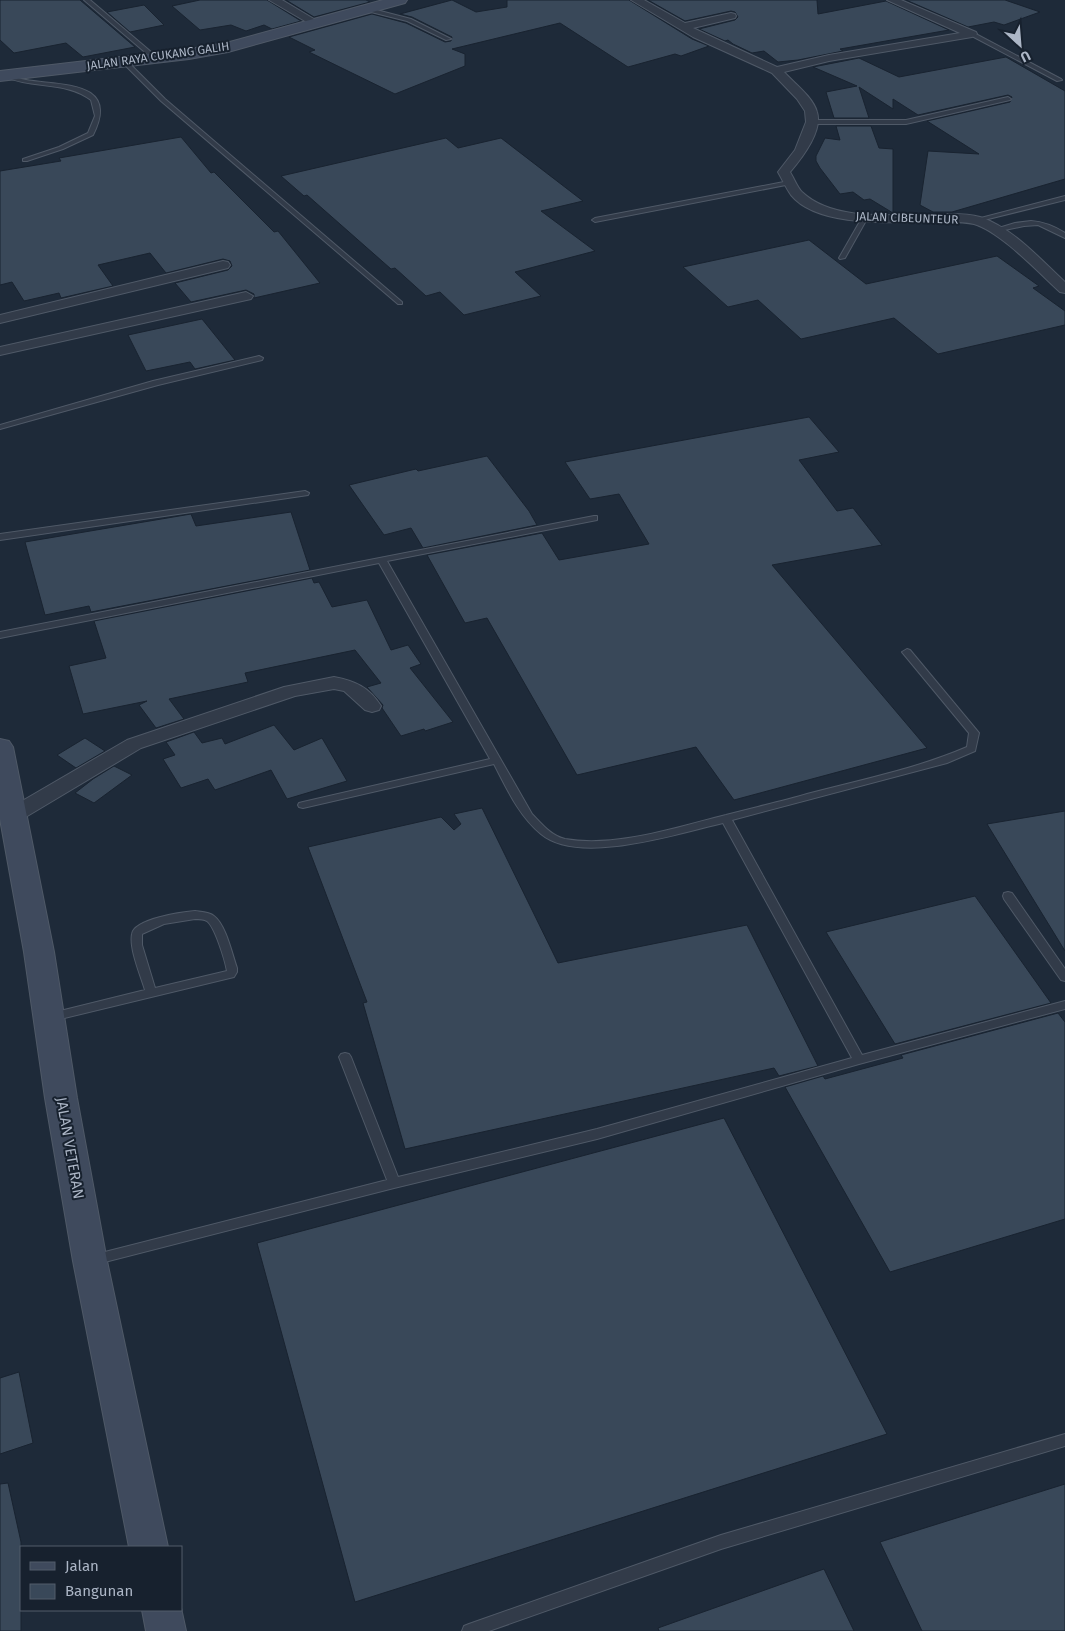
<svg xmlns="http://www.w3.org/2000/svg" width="1065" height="1631" viewBox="0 0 1065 1631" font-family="'Fira Sans',sans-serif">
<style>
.building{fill:#394859;stroke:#192330}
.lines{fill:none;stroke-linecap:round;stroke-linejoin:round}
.lane-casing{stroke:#4f5967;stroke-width:2}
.street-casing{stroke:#4f5967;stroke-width:2}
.secondary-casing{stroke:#4f5967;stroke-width:2}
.lane{fill:#323b49;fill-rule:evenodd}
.street{fill:#323b49;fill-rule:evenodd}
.secondary{fill:#3f4a5d;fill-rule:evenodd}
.labels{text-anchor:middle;stroke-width:4;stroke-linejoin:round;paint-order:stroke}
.far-street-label{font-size:12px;fill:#acb6c6;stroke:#17212e}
.street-label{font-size:15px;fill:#acb6c6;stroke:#17212e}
</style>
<rect width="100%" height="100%" fill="#1e2a39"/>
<!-- building -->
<path class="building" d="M0 0H80L135 47 83 57 66 43 14 53 0 40Z
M200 0H267L301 21 272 29 264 25 246 31 231 25 200 30 172 6Z
M286 0H366L370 2 314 17Z
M452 0 476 12 507 7V0H629L692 39 709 46 681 56 675 54 628 67 560 23 452 49 465 54V66L395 94 309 52 315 50 289 37 372 14 406 23 445 42 451 41 452 37 412 17 400 14Z
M648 0H817L818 14 886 1 949 30 840 49 843 51 798 60 778 62 764 51 752 53 733 44 728 40 725 41 699 29 735 20 738 17 735 12 731 11 685 21Z
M906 0H1005L1040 12 1004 25 994 22 968 27Z
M144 5 164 25 130 32 107 12Z
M1006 57 1065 91V179L952 212H933L920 205 928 151 979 154 927 121 1010 102 1012 97 1008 95 918 115 893 99V109L859 87 869 118H834L826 92 857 86 813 67 859 58 899 77Z
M836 126H871L879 148 893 149V213L870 199 864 200 853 192 840 194 820 168 816 161V156L825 138 840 140Z
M181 137 211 173 214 172 274 232 278 231 320 283 254 298V294L246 290 191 302 175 283 228 270 232 266 230 261 223 259 166 273 150 253 98 265 113 286 61 298 59 293 24 301 12 282 0 285V171L61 161 59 158Z
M446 138 458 148 501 138 583 201 541 211 595 251 515 272 541 296 464 315 440 292 426 296 395 268 391 269 307 195 304 196 281 176Z
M809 240 866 284 997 256 1039 286 1033 288 1065 311V325L938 354 894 318 801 339 758 300 728 307 683 267Z
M202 319 235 360 195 369 190 362 146 371 128 335Z
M809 417 839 452 799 460 837 511 853 508 882 545 772 565 927 748 734 800 696 747 577 775 487 618 465 623 427 555 542 533 559 560 649 544 619 494 590 499 565 462Z
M487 456 529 511 537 525 423 548 411 528 384 535 349 485 416 469 418 471Z
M291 512 310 570 91 612 89 606 45 615 25 542 191 514 196 526Z
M312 578 314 583 319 582 332 607 367 600 391 650 408 645 421 664 410 668 453 722 425 731 424 729 401 736 382 708 383 705 367 687 381 683 355 650 245 673 248 682 169 699 184 719 156 728 139 705 147 701 83 714 69 666 106 658 94 621Z
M274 725 294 750 322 738 347 781 287 799 271 770 215 790 208 779 181 788 163 759 175 755 166 742 194 732 202 743 222 738 225 744Z
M85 738 105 751 76 768 57 755Z
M114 766 132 775 94 803 75 793 93 779Z
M482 808 558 963 747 925 818 1066 779 1076 774 1068 405 1149 363 1003 367 1002 308 847 441 817 454 830 461 824 454 814Z
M1065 811V951L987 824Z
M975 896 1051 1003 895 1044 826 932Z
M1058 1013 1065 1022V1219L890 1272 785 1087 823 1076 825 1079 903 1058 901 1055Z
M724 1118 887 1434 355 1602 257 1243Z
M19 1372 33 1443 0 1454V1378Z
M8 1483 21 1542V1631H0V1484Z
M1065 1484V1631H922L880 1542Z
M824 1569 854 1631H659L658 1628Z"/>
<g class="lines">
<!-- lane casing -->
<g class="lane-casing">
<path id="lane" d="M84 0H90L157 57V59H153Z
M365 7 411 19 451 39 446 40 407 21 363 10V8Z
M972 32 1061 79 1062 80 1057 81 970 35 969 34Z
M122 60H126L165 99 402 302V304H398L161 101 122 62Z
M8 74C14 76 20 79 26 80 60 86 121 80 93 135L63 149 27 161H23V159L59 147 88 133 95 116 91 100C66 81 34 89 6 77L5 76Z
M1008 97 1011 99 1010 100 906 124H812L809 122 812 120H906Z
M789 181 792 183 791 184 595 222 592 220 595 218Z
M1065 196V200L976 222 973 220Z
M863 216 868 217 845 258 840 259 839 258Z
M1031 221C1044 222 1054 226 1065 233V238L1038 225 1024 226 995 232 992 230 1015 223Z
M259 356 263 358 262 360 158 385 0 429V425L153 381Z
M305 491 309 493 308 495 0 540V534Z
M594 516H597V520L387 561 532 814C541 823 551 836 565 839 616 848 677 827 726 815 752 808 780 802 807 794 860 780 916 769 967 747L969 733 902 652 907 649 910 650 979 733 975 751 947 763 732 820 862 1055 1065 1001V1009L859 1064 597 1139 394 1188 93 1265 89 1264 87 1260 89 1256 93 1255 387 1180 339 1057 341 1054 345 1053 349 1054 351 1057 398 1177 597 1129 852 1058 723 823C679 833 579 866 541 834 519 816 507 789 494 764L303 808 299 807 298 805 299 803 303 802 490 759 379 563 0 638V632Z
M1008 892 1012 893 1065 969V981L1061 980 1004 899 1003 896 1004 893Z
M195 911C201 912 209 912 214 916 226 925 232 954 237 968V972L234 977 52 1021 48 1020 46 1017 48 1014 52 1013 145 990C141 976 129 949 132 934 134 919 182 912 195 911ZM195 919C199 919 203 919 207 921 215 927 225 960 227 971L155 988 142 945V934L164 924Z
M1065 1434V1446L721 1549 489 1631H462L464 1626 469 1624 721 1535Z"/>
</g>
<!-- street casing -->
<g class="street-casing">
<path id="street" d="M269 0H282L319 22 318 24H310Z
M631 0H644L685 23 731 13 735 14 736 16 735 18 693 28 777 67 829 55 960 33 887 0H901L976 32 977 34 972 37 829 61 784 72C794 83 813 97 817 112 823 131 802 158 790 172 794 178 797 187 802 192 835 223 897 214 939 214 952 214 967 213 980 217 1013 228 1040 259 1065 282V293L1060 292C1039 273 1001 232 974 224 961 221 946 222 933 222 894 222 818 228 791 195 786 188 782 179 778 172L795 150 806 122 805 111 797 99 772 73 693 37Z
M223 261 228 262 230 265 228 268 0 323V315Z
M246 292 253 296 251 299 0 355V347Z
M334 677C355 681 369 687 381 706L379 710 372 712 365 710 344 691 334 689 295 696 141 748 19 821 12 823 5 821 2 816 5 811 127 740 284 687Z"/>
</g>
<!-- secondary casing -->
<g class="secondary-casing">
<path id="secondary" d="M383 0H407L405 3 228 52 189 59 0 81V71L189 49 226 43Z
M0 739 9 741 13 747 54 952 77 1098 107 1261 168 1547H129L73 1261 45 1098 24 952 0 819Z
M181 1608 186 1631H146L142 1610H181Z"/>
</g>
<!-- lane -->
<use href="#lane" class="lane"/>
<!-- street -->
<use href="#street" class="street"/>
<!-- secondary -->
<use href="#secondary" class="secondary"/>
</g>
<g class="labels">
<!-- far-street labels -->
<g class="far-street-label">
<text transform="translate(158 56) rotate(-8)" y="4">JALAN RAYA CUKANG GALIH</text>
<text transform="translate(907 218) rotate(2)" y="4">JALAN CIBEUNTEUR</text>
</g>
<!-- street labels -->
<g class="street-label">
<text transform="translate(70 1148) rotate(80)" y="5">JALAN VETERAN</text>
</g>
</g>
<!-- legend -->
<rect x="20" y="1546" width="162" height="65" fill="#17212e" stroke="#535d6b"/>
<rect x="30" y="1562" width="25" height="8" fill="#3f4a5d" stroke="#535d6b"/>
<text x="65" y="1571" font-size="15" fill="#acb6c6">Jalan</text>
<rect x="30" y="1584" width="25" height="15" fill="#394859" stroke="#535d6b"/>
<text x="65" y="1596" font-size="15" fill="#acb6c6">Bangunan</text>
<!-- north arrow -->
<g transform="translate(1020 45) rotate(154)" stroke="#17212e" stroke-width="4" paint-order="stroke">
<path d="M0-4L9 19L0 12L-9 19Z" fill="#acb6c6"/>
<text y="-8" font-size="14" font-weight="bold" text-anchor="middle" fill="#acb6c6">U</text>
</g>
</svg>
